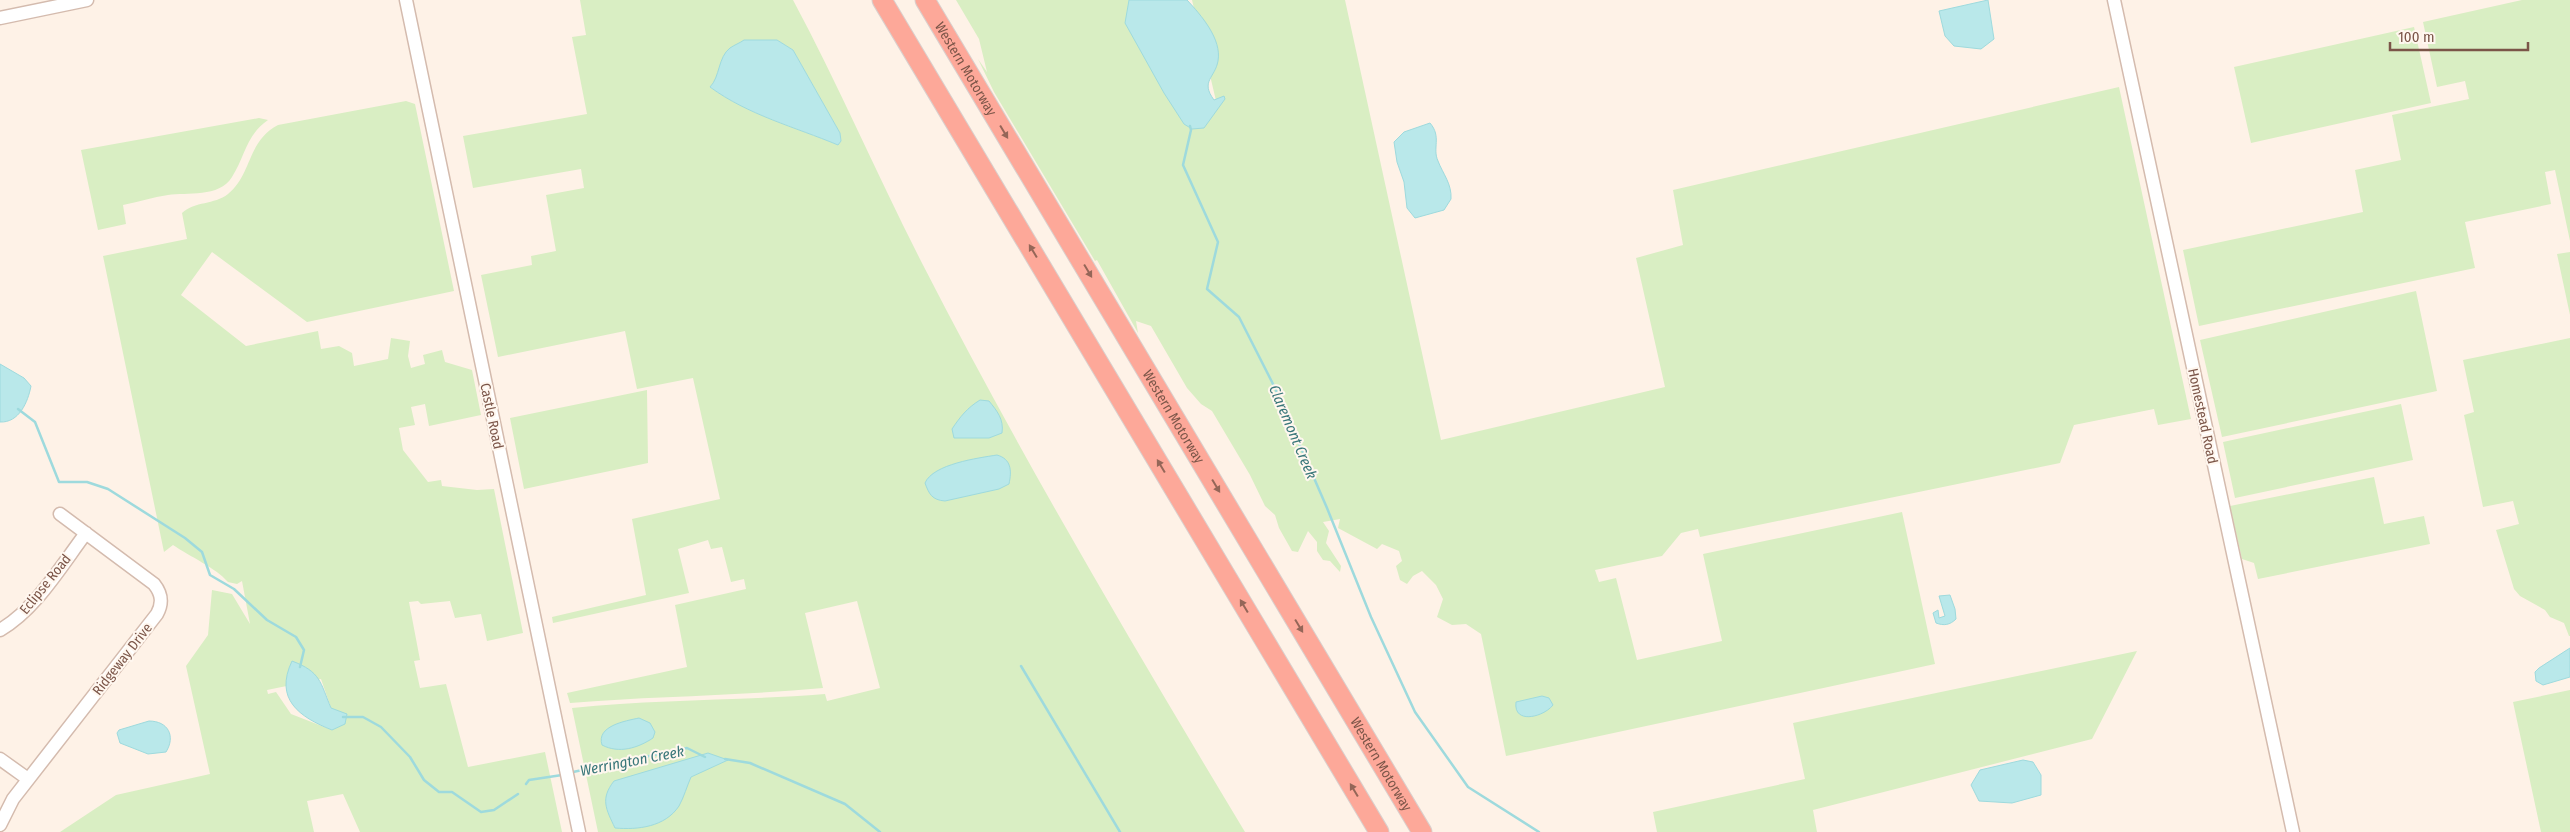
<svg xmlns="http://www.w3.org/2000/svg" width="2570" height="832" viewBox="0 0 2570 832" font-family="'Fira Sans Condensed',sans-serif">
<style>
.green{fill:#d9eec3;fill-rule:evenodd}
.water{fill:#b9e8ea;stroke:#9edadd}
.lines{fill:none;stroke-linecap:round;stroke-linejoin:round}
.stream{stroke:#9edadd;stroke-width:2.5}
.minor-casing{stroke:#d4bbae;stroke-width:15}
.highway-casing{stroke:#dacfcc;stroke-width:21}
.minor{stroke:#fff;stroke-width:12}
.highway{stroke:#fda899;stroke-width:19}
.oneway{fill:#956658}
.labels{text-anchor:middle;stroke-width:4;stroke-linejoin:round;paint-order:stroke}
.street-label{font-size:14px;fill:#7b5548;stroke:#fff7ef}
.water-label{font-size:15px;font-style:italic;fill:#387679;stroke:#fff7ef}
</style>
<rect width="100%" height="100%" fill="#fef2e7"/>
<!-- green -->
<path class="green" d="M580 0H793C839 86 878 177 923 265 1022 458 1133 646 1245 832H598L572 708C656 699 741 701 825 694L827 701 880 688 857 601 805 613 823 688C738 696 654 696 570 703L567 693 687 667 675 605 746 589 744 579 731 582 722 547 711 549 708 540 678 549 689 593 553 623 552 617 646 595 632 519 720 499 693 378 637 389 625 331 498 357 481 275 532 265 531 256 556 251 546 195 584 188 581 169 473 188 463 136 587 114 572 37 586 35ZM777 40 793 50 840 133 841 141 838 145C795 127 748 115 710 87L761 41Z
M956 0H1183L1148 1 1218 109 1192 0H1345L1441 440 1665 387 1636 258 1683 245 1673 190 2119 87 2191 419 2158 425 2154 409 2074 425 2060 463 1700 537 1698 529 1681 533 1662 556 1595 570 1599 582 1616 578 1637 660 1722 641 1703 554 1902 512 1935 664 1506 756 1481 634 1466 624 1452 625 1437 617 1443 599 1436 585 1422 571 1413 576 1407 584 1400 580 1396 566 1402 561 1399 551 1382 544 1377 549 1338 528 1340 519 1323 522 1329 531 1326 543 1341 566 1340 572 1330 561 1323 560 1317 551V542L1308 531 1298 552 1292 551 1279 528 1275 515 1265 506 1250 475 1212 411 1201 404 1187 388 1151 326 1136 321 1138 333 1097 260 1095 261 994 92 978 59 987 72 979 39Z
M2522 0H2570V241L2555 170 2545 172 2551 204 2465 222 2475 268 2199 326 2183 250 2363 212 2355 170 2401 160 2392 115 2469 99 2465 81 2437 87 2423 22Z
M2414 27 2431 103 2251 143 2234 67Z
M406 101 415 104 454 291 307 322 212 252 181 295 246 346 318 331 321 349 339 346 352 353 354 366 388 359 391 338 410 341 408 356 411 368 425 364 423 355 442 350 445 362 472 370 481 415 429 426 425 404 411 407 415 425 399 428 403 450 428 482 441 480 442 486 477 490 494 489 523 633 487 641 481 614 455 618 450 601 421 604 418 601 409 602 420 660 414 661 420 688 446 684 468 767 545 752 562 832H360L343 794 307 801 314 832H60L116 795 210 774 186 666 208 635 212 590 232 594 250 624 242 581 237 584 228 582C216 568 189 556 173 545L164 552 103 256 187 239 182 213C195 201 214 205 228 194 252 175 247 141 278 125ZM321 679 331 708 332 730 291 714 276 692 268 694 267 690Z
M259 118 268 120C246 135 245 157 232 177 219 198 187 192 168 195 153 197 138 202 123 205L126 224 98 230 81 150Z
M2570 252V315L2557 254Z
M2416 291 2437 391 2222 437 2200 340Z
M2570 338V636H2569L2564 623 2550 617 2545 610 2520 596 2514 589 2496 530 2519 524 2513 501 2483 507 2464 415 2474 412 2463 360Z
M647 390 648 463 524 489 510 418Z
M2401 404 2413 460 2235 498 2223 442Z
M2374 477 2384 524 2424 516 2430 544 2258 579 2254 563 2242 559 2230 506Z
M2137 651 2092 739 1813 810 1817 832H1657L1653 812 1805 779 1793 723Z
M2570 690V832H2541L2513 702Z"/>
<!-- water -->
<path class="water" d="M1129 0H1187C1201 15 1222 39 1218 61 1215 78 1200 81 1214 100L1224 96 1225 99 1204 128 1192 129 1184 124 1164 93 1125 23Z
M1988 0 1994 39 1981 49 1954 46 1945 36 1939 11Z
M744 40H777L793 50 840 133 841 141 838 145C795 127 748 115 710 87 720 77 718 57 730 48 734 45 740 43 744 40Z
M1430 123C1442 137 1432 148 1438 161 1443 174 1452 184 1451 199L1444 210 1415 218 1407 208 1404 182 1397 162 1394 142 1404 132Z
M0 364 24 378 31 386C28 402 19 423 0 422Z
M980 400 989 401C997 411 1004 419 1002 433L989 438H954L952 429C960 417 967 408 980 400Z
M997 455C1011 459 1012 470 1009 484L999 489 945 501C932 500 929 494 925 483 933 464 978 458 997 455Z
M1950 595 1955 609 1956 619C1950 625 1944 626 1936 623L1933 613 1938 610 1939 618 1945 616 1939 596Z
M2570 648V677L2543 685 2536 681 2535 672 2539 668Z
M292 661C321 672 320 682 331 708L347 714 345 724 332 730C299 717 274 699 292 661Z
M1542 696 1549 698 1553 705C1544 717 1513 725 1516 702Z
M639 718 650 723 655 732 653 738C638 748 619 754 602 745 596 726 625 721 639 718Z
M149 721C168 721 176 736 166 752L148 754 120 743 117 733 119 730Z
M708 753 728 760 691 777C687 786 684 797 679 806 665 827 638 830 615 828 606 809 600 799 614 781Z
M2023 760 2033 762 2041 775V795L2012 803 1979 801 1971 785 1980 770Z"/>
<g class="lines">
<!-- stream -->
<path class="stream" d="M1190 126 1191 130 1183 165 1218 242 1207 289 1239 317 1275 388 1327 508 1371 617 1415 712 1468 787 1539 832
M18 409 35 422 59 482H87L108 489 185 538 202 552 210 575 234 589 267 620 296 637 304 650 300 667
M1021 666 1120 832
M343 717H363L381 727 410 757 424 780 439 792H452L481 812 494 810 518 794
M725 759 750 763 845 804 880 832
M573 772 687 748 705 757
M526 784 529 780 562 775"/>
<!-- minor casing -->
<g class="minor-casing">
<path id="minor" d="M406 0 579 832
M2114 0 2293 832
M0 18 87 0
M0 630C36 609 61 566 86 533
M0 759 28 779
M0 825 13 799 157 614C163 603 162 594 154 584L60 514"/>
</g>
<!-- highway casing -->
<g class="highway-casing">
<g id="highway">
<path d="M882 0 1379 832"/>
<path id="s1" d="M925 0 1422 832"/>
</g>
</g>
<!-- minor -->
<use href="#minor" class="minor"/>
<!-- highway -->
<use href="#highway" class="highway"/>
</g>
<!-- one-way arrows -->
<defs><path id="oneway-solid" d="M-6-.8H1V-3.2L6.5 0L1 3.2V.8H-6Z" transform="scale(1.25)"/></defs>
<g class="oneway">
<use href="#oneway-solid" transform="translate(1004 132) rotate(59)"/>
<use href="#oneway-solid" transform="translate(1033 251) rotate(-121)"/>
<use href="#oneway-solid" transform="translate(1088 271) rotate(59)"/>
<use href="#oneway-solid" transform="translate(1161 466) rotate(-121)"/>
<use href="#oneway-solid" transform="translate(1216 486) rotate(59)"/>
<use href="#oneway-solid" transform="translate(1244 606) rotate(-121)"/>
<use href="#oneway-solid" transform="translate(1299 626) rotate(59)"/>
<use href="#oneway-solid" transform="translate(1354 790) rotate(-121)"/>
</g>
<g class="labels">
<!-- street labels -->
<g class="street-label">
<text dy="5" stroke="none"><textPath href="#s1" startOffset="80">Western Motorway</textPath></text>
<text transform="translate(492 416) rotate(78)" y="5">Castle Road</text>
<text dy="5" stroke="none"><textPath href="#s1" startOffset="485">Western Motorway</textPath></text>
<text transform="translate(2203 416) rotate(78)" y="5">Homestead Road</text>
<text transform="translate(45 584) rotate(-51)" y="5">Eclipse Road</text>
<text transform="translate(122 659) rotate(-52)" y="5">Ridgeway Drive</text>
<text dy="5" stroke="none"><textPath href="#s1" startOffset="890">Western Motorway</textPath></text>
</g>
<!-- water labels -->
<g class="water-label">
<text transform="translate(1293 432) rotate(67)" y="5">Claremont Creek</text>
<text transform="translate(632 761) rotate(-11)" y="5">Werrington Creek</text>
</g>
</g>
<!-- scale -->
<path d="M2390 42v8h138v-8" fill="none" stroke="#7b5548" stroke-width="2.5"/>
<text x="2398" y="42" font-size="15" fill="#7b5548" stroke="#fff7ef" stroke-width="4" paint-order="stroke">100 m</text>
</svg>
